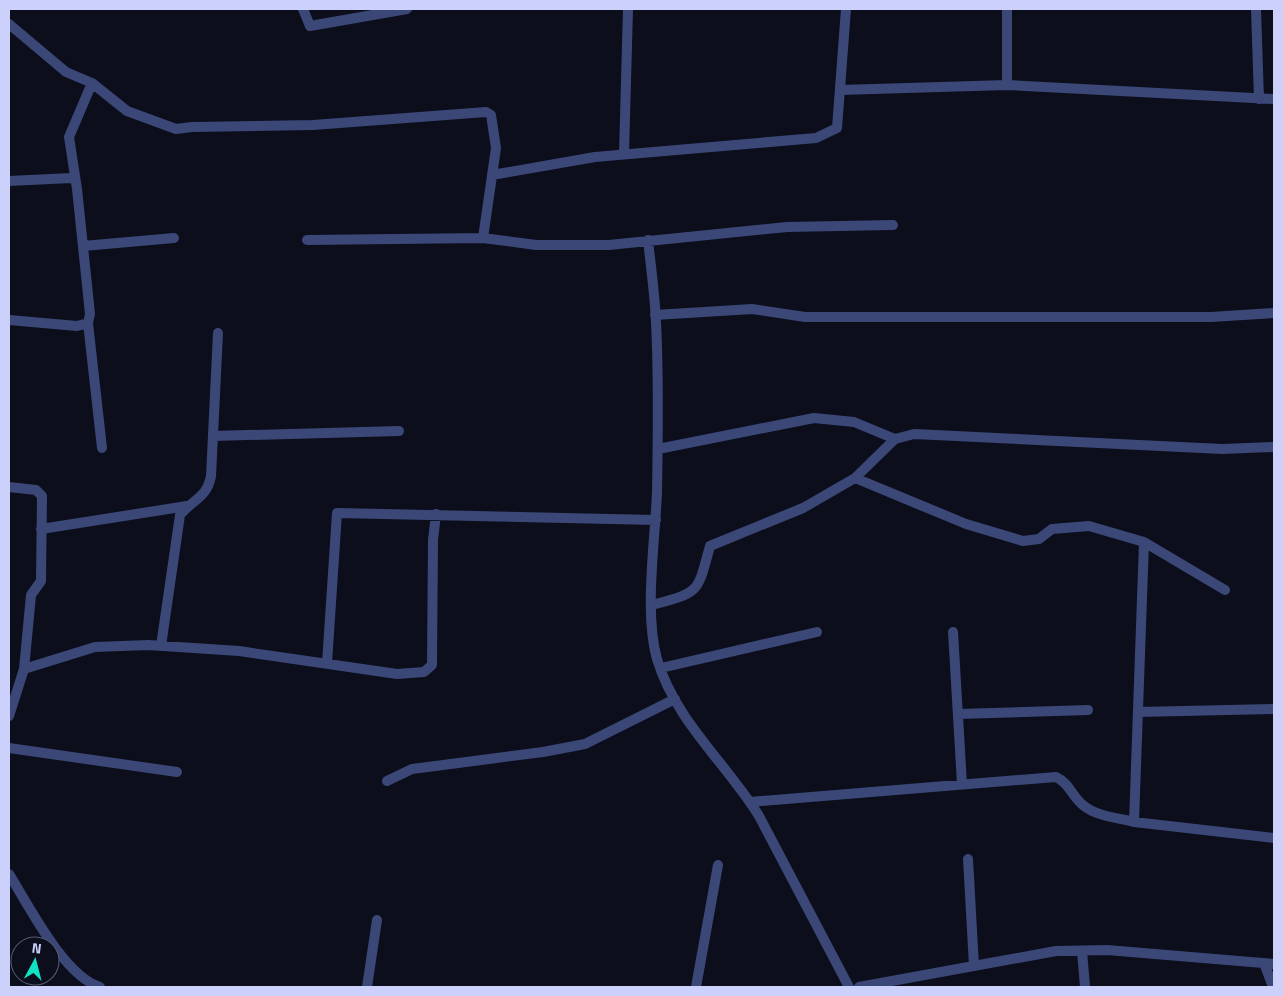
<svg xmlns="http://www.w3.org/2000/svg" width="1283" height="996" viewBox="0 0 1283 996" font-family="'Titillium Web',sans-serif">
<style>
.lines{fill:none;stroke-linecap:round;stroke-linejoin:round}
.street{stroke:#3b4777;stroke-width:10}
</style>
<rect width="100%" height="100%" fill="#0c0e1c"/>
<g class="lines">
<!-- street -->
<path class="street" d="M303 9 310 26 407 9
M1007 9V85
M1256 9 1259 99
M9 24 66 72 92 83 127 111 176 129 192 127 313 125 486 112 491 115 496 148 483 238
M92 83 69 137 77 189 90 314 88 323 102 448
M840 90 1007 85 1274 99
M624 154 628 9
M492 175 595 157 816 138 837 128 846 9
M9 181 71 178 75 180
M307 240 483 238 536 245H609L787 227 893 225
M648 240C651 268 655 296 656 323 659 379 658 437 657 493 655 542 644 612 657 659 675 720 726 763 759 816L849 987
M83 246 174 238
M655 315 752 309 805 317H1211L1274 313
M9 320 77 326 88 323
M213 436 399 431
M658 449 814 418 854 422 895 439
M855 478 966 524 1023 541 1039 539 1052 529 1089 526 1144 542 1225 590
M9 487 36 490 42 496 41 581 31 595 24 669 9 716
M41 529 187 506
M1144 542 1134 822 1274 838
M652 605C700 592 697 594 710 546L803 508 855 478 895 439 914 434 1222 449 1274 447
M953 632 962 784
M161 646 180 515C193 499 207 498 211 476L218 333
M327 663 337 513 656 520
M661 668 817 632
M24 669 95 647 148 645 239 651 397 674 424 672 432 665 433 540 436 514
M1138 712 1274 709
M958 714 1088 710
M9 748 177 772
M387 781 412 769 543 752 585 744 675 699
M750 802 1056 777C1067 782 1070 791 1077 799 1090 816 1114 817 1134 822
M968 859 974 966
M9 874C29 906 64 976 100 987
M1082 951 1085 987
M1264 963 1273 987
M367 987 377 920
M696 987 718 865
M859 987 1056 951 1107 950 1274 964"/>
</g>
<!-- border -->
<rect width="1283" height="996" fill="none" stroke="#cbd1fb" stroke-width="20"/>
<!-- north arrow -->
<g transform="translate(35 961) rotate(7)"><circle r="24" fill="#0c0e1c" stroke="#585c75"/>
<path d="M0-4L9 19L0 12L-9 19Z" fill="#10e2c4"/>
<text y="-8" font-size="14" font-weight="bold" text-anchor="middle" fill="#cbd1fb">N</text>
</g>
</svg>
